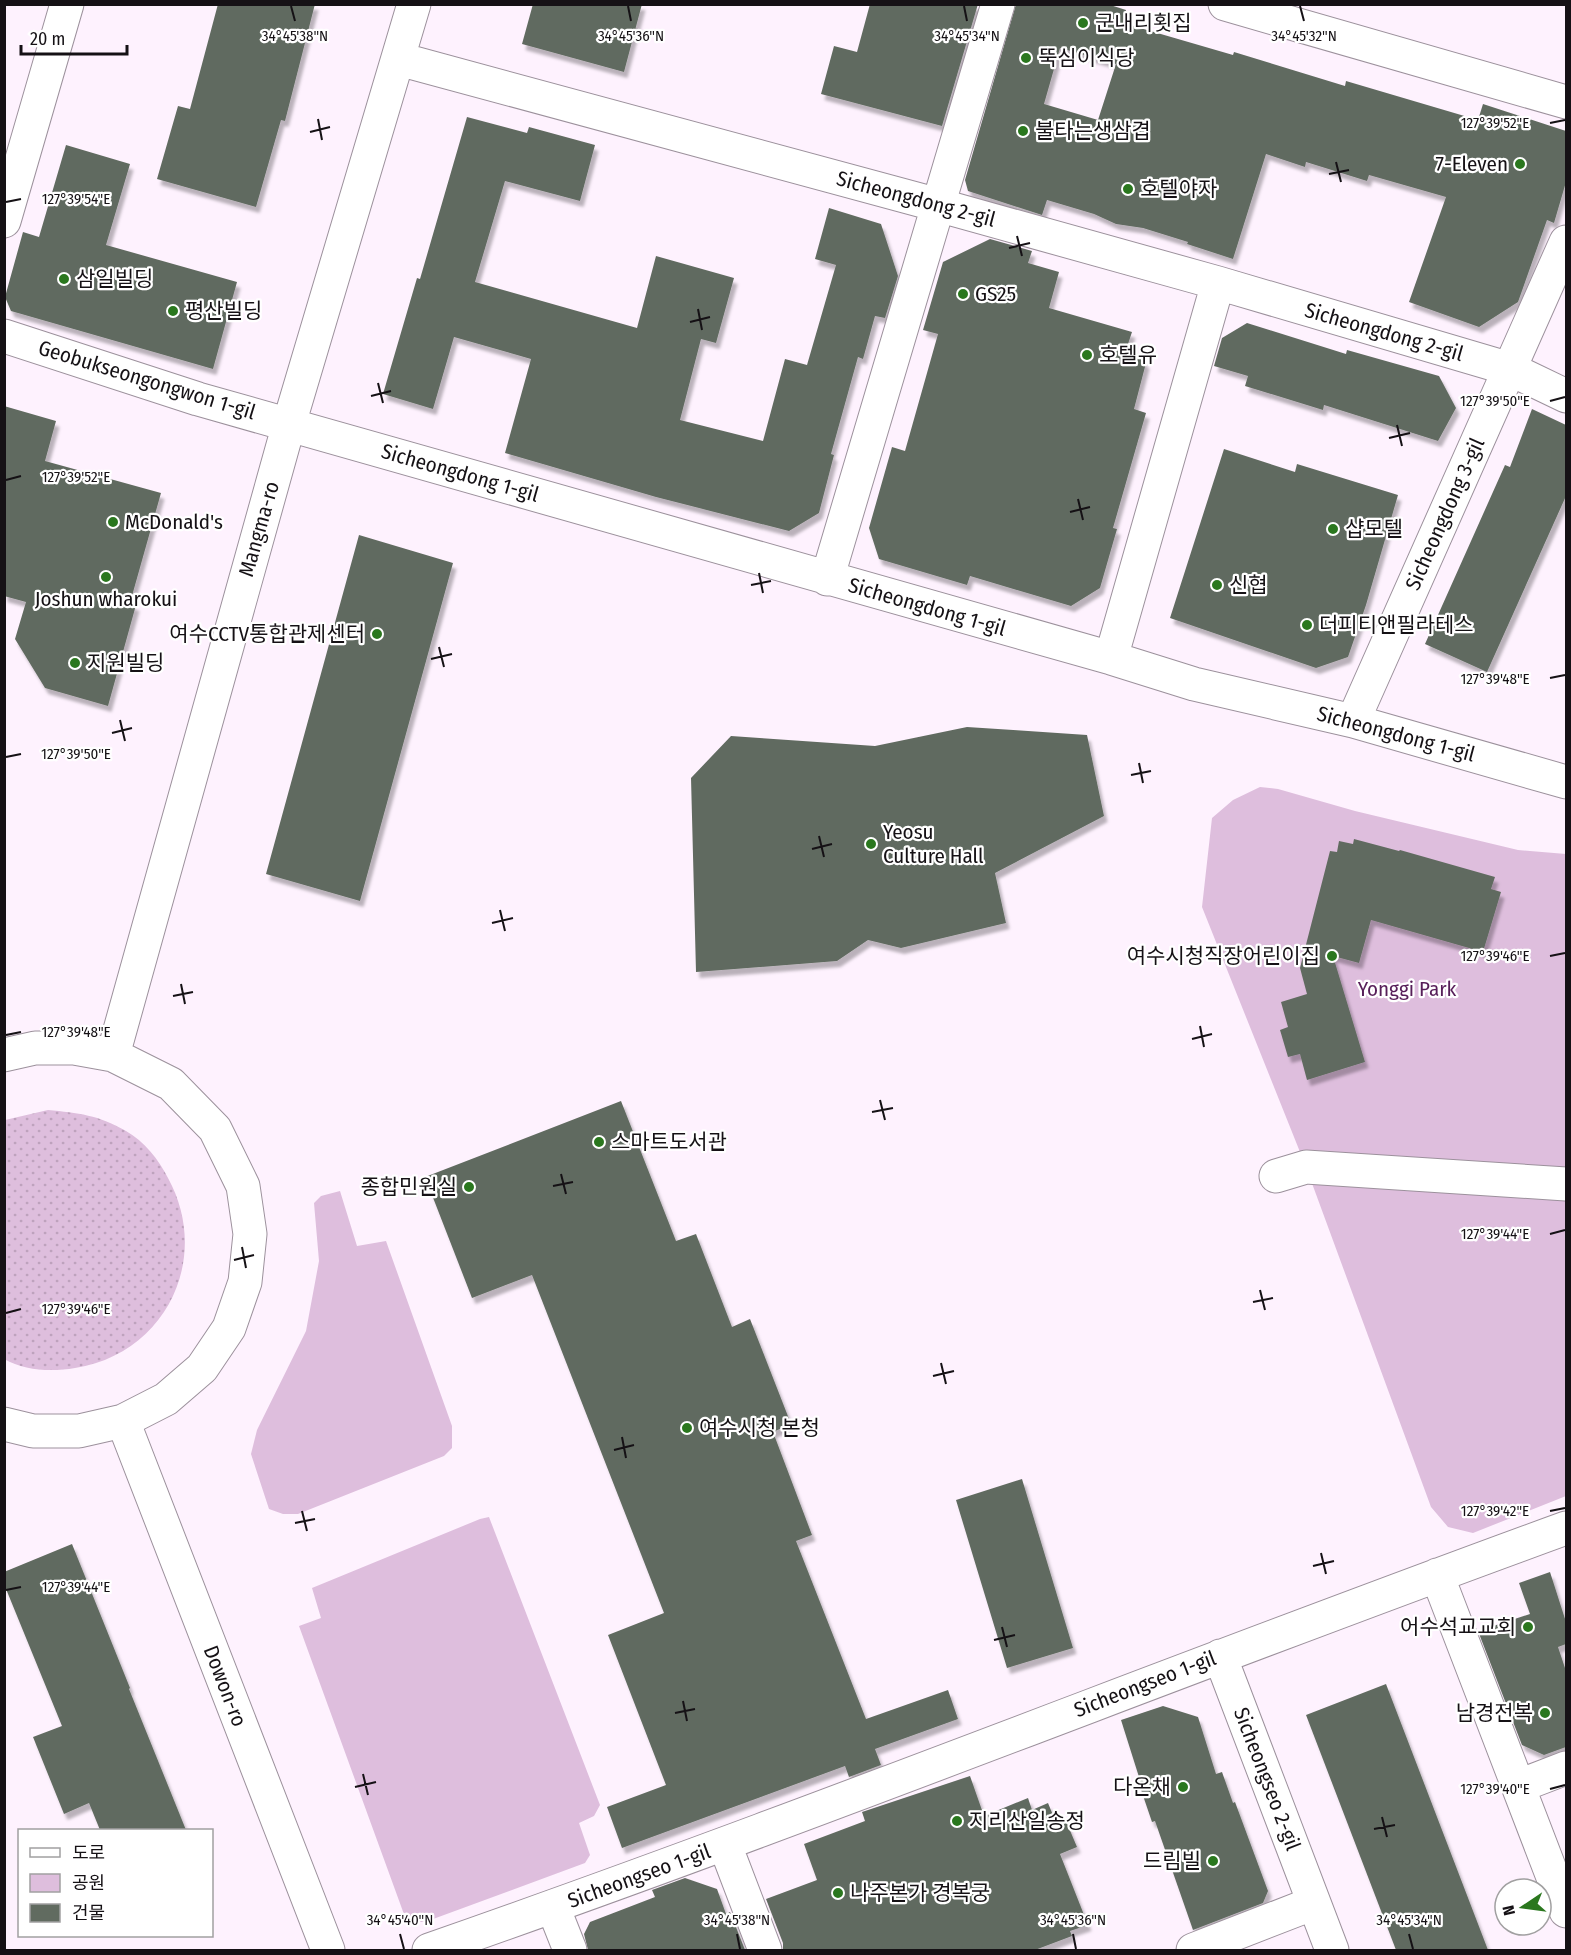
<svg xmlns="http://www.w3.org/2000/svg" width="1571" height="1955" viewBox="0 0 1571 1955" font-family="'Fira Sans Condensed','Noto Sans KR',sans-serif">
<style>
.park{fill:#debedd}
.garden{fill:url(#garden-dots)}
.building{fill:#616b60;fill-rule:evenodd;filter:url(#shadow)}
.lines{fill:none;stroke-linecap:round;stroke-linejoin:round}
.minor-casing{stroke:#9c919c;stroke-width:35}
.minor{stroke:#fff;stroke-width:33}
.ticks{fill:none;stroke:#151115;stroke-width:2}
.poi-dot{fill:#2a771e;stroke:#fff;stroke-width:2}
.labels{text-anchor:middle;stroke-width:4.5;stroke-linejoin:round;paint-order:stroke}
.poi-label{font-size:21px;fill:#151115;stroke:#fff;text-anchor:start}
.street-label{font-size:21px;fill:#151115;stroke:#fff}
.park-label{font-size:21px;fill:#571f59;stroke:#fff}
.ticks-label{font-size:15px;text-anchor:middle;fill:#151115;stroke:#fff;stroke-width:4.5;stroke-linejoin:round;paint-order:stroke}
</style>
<defs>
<pattern id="garden-dots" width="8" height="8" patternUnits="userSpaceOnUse" patternTransform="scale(1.5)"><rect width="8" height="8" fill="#debedd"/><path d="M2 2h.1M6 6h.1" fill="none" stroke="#bea2bd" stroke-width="1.8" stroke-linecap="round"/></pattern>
<filter id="shadow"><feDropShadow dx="3.5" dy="6" stdDeviation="1.5" flood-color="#0004"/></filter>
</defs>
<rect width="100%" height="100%" fill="#fef2fe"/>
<!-- park -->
<path class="park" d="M1260 787 1278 789 1355 811 1518 850 1566 854V1496L1473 1533 1448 1527 1431 1507 1306 1167 1202 907 1212 818 1233 800Z
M340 1191 357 1246 386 1241 452 1426V1448L444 1456 298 1514H283L269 1509 251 1454 257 1430 306 1331 319 1261 314 1203 321 1196Z
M489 1517 600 1805 594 1816 579 1823 590 1855 585 1863 425 1922H415L405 1917 299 1626 321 1618 312 1588 480 1519Z"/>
<!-- garden -->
<path class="garden" d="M48 1110C78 1113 99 1115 126 1131 144 1141 159 1160 168 1178 212 1258 166 1354 75 1368 52 1372 25 1371 4 1359L5 1120Z"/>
<!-- building -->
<path class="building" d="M218 4H315L285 121 281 120 256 207 157 179 178 106 190 109Z
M533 4H642L624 72 522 44Z
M870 4H978L942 126 821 94 834 46 857 52Z
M1016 4H1107L1126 10 1123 23 1233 55 1234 52 1345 86 1346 81 1478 120 1483 104 1566 131V182L1554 223 1547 220 1518 302 1479 327 1409 302 1446 197 1369 175 1367 181 1306 162 1305 167 1266 154 1233 259 1187 244 1188 242 1143 228 1116 224 1094 214 1047 200 1042 215 968 191 965 180ZM1060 48 1116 64 1098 120 1044 104Z
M467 117 527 133 529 127 595 145 580 201 505 181 475 282 637 328 656 256 734 278 716 343 701 339 680 420 763 441 785 359 807 365 836 265 815 259 829 208 881 224 898 276 885 318 875 316 863 359 858 357 831 454 834 455 819 513 789 531 656 497 505 453 531 359 454 337 433 409 383 394 417 278 420 279Z
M66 145 130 164 106 245 237 282 213 369 11 311 5 297 23 232 39 237Z
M990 239 1032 251 1028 263 1059 272 1049 308 1132 332 1128 344 1146 363 1134 409 1146 413 1113 528 1117 529 1100 588 1071 606 970 576 967 585 879 559 869 528 892 447 905 451 938 334 923 330 943 262Z
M1247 323 1346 354 1347 350 1439 376 1456 408 1438 441 1324 405 1323 410 1245 386 1248 376 1214 366 1222 338Z
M4 406 56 421 45 461 161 493 130 603 136 605 108 706 45 688 15 639 26 602 4 596Z
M1532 409 1566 425V496L1487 672 1425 644 1505 465 1510 467Z
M1224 449 1295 472 1297 464 1398 495 1366 605 1348 657 1316 668 1170 618Z
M359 535 453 563 360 901 266 874Z
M967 727 1087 735 1104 816 995 873 1006 923 901 948 868 940 837 961 696 972 691 778 731 736 875 746Z
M1354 839 1399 851 1400 850 1495 877 1491 889 1501 892 1483 952 1371 920 1359 963 1333 956 1365 1062 1307 1080 1300 1054 1288 1057 1280 1030 1288 1027 1281 1002 1307 994 1300 968 1330 851 1337 852 1339 841 1353 844Z
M621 1101 676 1241 696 1234 732 1327 750 1319 791 1424 773 1432 812 1535 796 1541 866 1719 948 1690 958 1719 875 1749 881 1765 849 1777 845 1766 622 1848 607 1807 666 1785 608 1635 664 1613 532 1275 472 1298 425 1177Z
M1022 1479 1073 1648 1007 1668 956 1500Z
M72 1544 130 1688 129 1689 186 1830H100L89 1803 64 1814 33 1737 62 1726 4 1584V1572Z
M1550 1572 1566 1622V1644L1558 1647 1566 1671V1747L1544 1755 1522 1745 1478 1631 1530 1614 1519 1583Z
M1386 1684 1488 1950H1396L1306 1715Z
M1163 1706 1198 1717 1216 1774 1222 1772 1233 1803 1235 1802 1268 1891 1263 1903 1193 1930 1155 1821 1152 1822 1137 1778 1139 1777 1121 1720Z
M970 1776 984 1816 1028 1798 1032 1810 1048 1803 1057 1825 1066 1821 1077 1847 1060 1854 1088 1925 1070 1931 1072 1936 1035 1950H783V1943L766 1899 817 1880 804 1844 865 1821 862 1812Z
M685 1878 717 1889 726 1914 730 1912 745 1950H588L584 1934 590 1922 655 1897 652 1890Z"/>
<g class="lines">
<!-- minor casing -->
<g class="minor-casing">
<path id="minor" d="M1225 4 1566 102
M399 59 938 205 1218 283 1510 369 1566 396
M4 221 67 4
M4 336 198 399 1111 658 1194 684 1353 721 1566 782
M827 579 998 4
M1111 658 1218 283
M1353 721 1566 242
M4 1055 35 1048H74L113 1055 171 1084 215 1129 243 1186 250 1234 245 1282 229 1328 202 1368 166 1399 123 1421 79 1431H33L4 1424
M113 1055 289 424 414 4
M1276 1176 1306 1167 1566 1184
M123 1421 328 1950
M1437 1575 1566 1911
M1220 1656 1332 1950
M1519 1786 1566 1768
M725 1845 765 1950
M553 1907 570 1950
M429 1950C811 1817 1186 1666 1566 1528
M1193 1950 1314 1903"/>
</g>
<!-- minor -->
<use href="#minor" class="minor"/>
</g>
<!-- ticks -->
<path class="ticks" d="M291 6 295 21M628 6 631 21M964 6 967 21M1300 6 1304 21M318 119 322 140M1550 123 1565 120M310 132 330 127M1336 162 1341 182M1329 174 1349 170M6 202 21 199M1017 236 1022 256M1009 248 1030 243M698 309 702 330M690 322 710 317M378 383 383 403M371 396 391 391M1550 401 1565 397M1397 425 1402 446M1389 438 1410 433M6 480 21 476M1078 499 1083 520M1070 512 1090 507M759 573 763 593M751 585 771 581M439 647 444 667M431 659 452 654M1550 678 1565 675M120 720 125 741M112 733 132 728M6 757 21 754M1139 763 1143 783M1131 775 1151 771M819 836 824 857M812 849 832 844M500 910 505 931M492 923 513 918M1550 956 1565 953M181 984 185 1004M173 996 193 992M1200 1026 1204 1047M6 1035 21 1032M1192 1039 1212 1034M880 1100 885 1120M872 1112 893 1108M561 1174 566 1194M553 1186 573 1182M1550 1234 1565 1230M242 1247 246 1268M234 1260 254 1255M1260 1290 1265 1310M1253 1302 1273 1298M6 1313 21 1309M941 1363 946 1384M933 1376 954 1371M622 1437 626 1458M614 1450 634 1445M302 1511 307 1531M1550 1511 1565 1508M295 1523 315 1519M1321 1553 1326 1574M1313 1566 1334 1561M6 1590 21 1587M1002 1627 1007 1647M994 1640 1015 1635M683 1701 687 1721M675 1713 695 1709M363 1774 368 1795M355 1787 376 1782M1550 1789 1565 1785M1382 1817 1387 1837M1374 1829 1395 1825M400 1934 404 1949M737 1934 740 1949M1073 1934 1076 1949M1409 1934 1413 1949"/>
<!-- markers -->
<g class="poi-dot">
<circle cx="1083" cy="23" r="6"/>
<circle cx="1026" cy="58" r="6"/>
<circle cx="1023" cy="131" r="6"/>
<circle cx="1520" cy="164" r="6"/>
<circle cx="1128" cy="189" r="6"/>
<circle cx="64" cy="279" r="6"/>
<circle cx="963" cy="294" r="6"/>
<circle cx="173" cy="311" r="6"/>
<circle cx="1087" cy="355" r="6"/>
<circle cx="113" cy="522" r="6"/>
<circle cx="1333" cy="529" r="6"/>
<circle cx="106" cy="577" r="6"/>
<circle cx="1217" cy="585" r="6"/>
<circle cx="1307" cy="625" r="6"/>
<circle cx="377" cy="634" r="6"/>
<circle cx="75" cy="663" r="6"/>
<circle cx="871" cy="844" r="6"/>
<circle cx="1332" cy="956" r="6"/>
<circle cx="599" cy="1142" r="6"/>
<circle cx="469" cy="1187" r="6"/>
<circle cx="687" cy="1428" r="6"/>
<circle cx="1528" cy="1627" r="6"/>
<circle cx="1545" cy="1713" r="6"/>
<circle cx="1183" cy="1787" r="6"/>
<circle cx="957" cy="1821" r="6"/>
<circle cx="1213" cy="1861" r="6"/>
<circle cx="838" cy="1893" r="6"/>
</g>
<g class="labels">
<!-- poi labels -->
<g class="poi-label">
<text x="1095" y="30">군내리횟집</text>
<text x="1038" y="65">뚝심이식당</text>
<text x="1035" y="138">불타는생삼겹</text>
<text x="1508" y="171" text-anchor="end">7-Eleven</text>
<text x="1140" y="196">호텔야자</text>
<text x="76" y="286">삼일빌딩</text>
<text x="975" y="301">GS25</text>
<text x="185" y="318">평산빌딩</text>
<text x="1099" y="362">호텔유</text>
<text x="125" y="529">McDonald's</text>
<text x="1345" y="536">샵모텔</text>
<text x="1229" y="592">신협</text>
<text x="106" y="606" text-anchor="middle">Joshun wharokui</text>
<text x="1319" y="632">더피티앤필라테스</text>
<text x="365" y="641" text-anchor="end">여수CCTV통합관제센터</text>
<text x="87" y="670">지원빌딩</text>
<text x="883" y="839">Yeosu<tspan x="883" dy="24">Culture Hall</tspan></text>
<text x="1320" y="963" text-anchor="end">여수시청직장어린이집</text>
<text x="611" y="1149">스마트도서관</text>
<text x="457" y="1194" text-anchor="end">종합민원실</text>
<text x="699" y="1435">여수시청 본청</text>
<text x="1516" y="1634" text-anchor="end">어수석교교회</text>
<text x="1533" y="1720" text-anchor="end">남경전복</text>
<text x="1171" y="1794" text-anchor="end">다온채</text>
<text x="969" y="1828">지리산일송정</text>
<text x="1201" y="1868" text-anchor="end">드림빌</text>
<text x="850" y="1900">나주본가 경복궁</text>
</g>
<!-- street labels -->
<g class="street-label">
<text transform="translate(916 199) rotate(15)" y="7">Sicheongdong 2-gil</text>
<text transform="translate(1384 332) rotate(16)" y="7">Sicheongdong 2-gil</text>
<text transform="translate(147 380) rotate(17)" y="7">Geobukseongongwon 1-gil</text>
<text transform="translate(460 473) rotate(16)" y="7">Sicheongdong 1-gil</text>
<text transform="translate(1445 514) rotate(-66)" y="7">Sicheongdong 3-gil</text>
<text transform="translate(259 529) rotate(-74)" y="7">Mangma-ro</text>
<text transform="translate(927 607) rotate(16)" y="7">Sicheongdong 1-gil</text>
<text transform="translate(1396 734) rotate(15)" y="7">Sicheongdong 1-gil</text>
<text transform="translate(1145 1684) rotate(-21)" y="7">Sicheongseo 1-gil</text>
<text transform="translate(225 1686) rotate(69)" y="7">Dowon-ro</text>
<text transform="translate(1267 1779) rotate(69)" y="7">Sicheongseo 2-gil</text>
<text transform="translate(639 1876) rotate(-20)" y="7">Sicheongseo 1-gil</text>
</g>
<!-- park labels -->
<g class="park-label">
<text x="1407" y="996">Yonggi Park</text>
</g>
</g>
<g class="ticks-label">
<text x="295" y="41">34°45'38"N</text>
<text x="631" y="41">34°45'36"N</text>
<text x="967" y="41">34°45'34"N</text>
<text x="1304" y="41">34°45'32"N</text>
<text x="1495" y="128">127°39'52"E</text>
<text x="76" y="204">127°39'54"E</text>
<text x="1495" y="406">127°39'50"E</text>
<text x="76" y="482">127°39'52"E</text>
<text x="1495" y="684">127°39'48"E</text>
<text x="76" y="759">127°39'50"E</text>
<text x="1495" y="961">127°39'46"E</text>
<text x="76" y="1037">127°39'48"E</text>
<text x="1495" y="1239">127°39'44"E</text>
<text x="76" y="1314">127°39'46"E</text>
<text x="1495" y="1516">127°39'42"E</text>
<text x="76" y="1592">127°39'44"E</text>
<text x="1495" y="1794">127°39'40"E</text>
<text x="400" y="1925">34°45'40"N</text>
<text x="737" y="1925">34°45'38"N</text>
<text x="1073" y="1925">34°45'36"N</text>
<text x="1409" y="1925">34°45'34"N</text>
</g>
<!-- border -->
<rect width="1571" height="1955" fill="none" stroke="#151115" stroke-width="12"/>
<!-- legend -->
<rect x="18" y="1829" width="195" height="108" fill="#ffffff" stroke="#a1a0a1" stroke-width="1.5"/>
<rect x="30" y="1848" width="30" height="9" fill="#ffffff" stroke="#a1a0a1" stroke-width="1.5"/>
<text x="72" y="1859" font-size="18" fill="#151115">도로</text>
<rect x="30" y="1874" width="30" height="18" fill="#debedd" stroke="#a1a0a1" stroke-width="1.5"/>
<text x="72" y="1889" font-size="18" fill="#151115">공원</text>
<rect x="30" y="1904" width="30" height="18" fill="#616b60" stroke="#a1a0a1" stroke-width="1.5"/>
<text x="72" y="1919" font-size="18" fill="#151115">건물</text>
<!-- north arrow -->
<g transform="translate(1523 1907) rotate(257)"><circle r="28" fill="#ffffff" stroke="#a1a0a1" stroke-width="1.5"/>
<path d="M0-4.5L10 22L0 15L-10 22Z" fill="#2a771e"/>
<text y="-9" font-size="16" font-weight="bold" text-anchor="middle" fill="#151115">N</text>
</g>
<!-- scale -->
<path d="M21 45v9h106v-9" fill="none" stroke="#151115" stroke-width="3"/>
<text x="30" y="45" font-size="18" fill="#151115" stroke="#ffffff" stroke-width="4.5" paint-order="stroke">20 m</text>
</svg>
